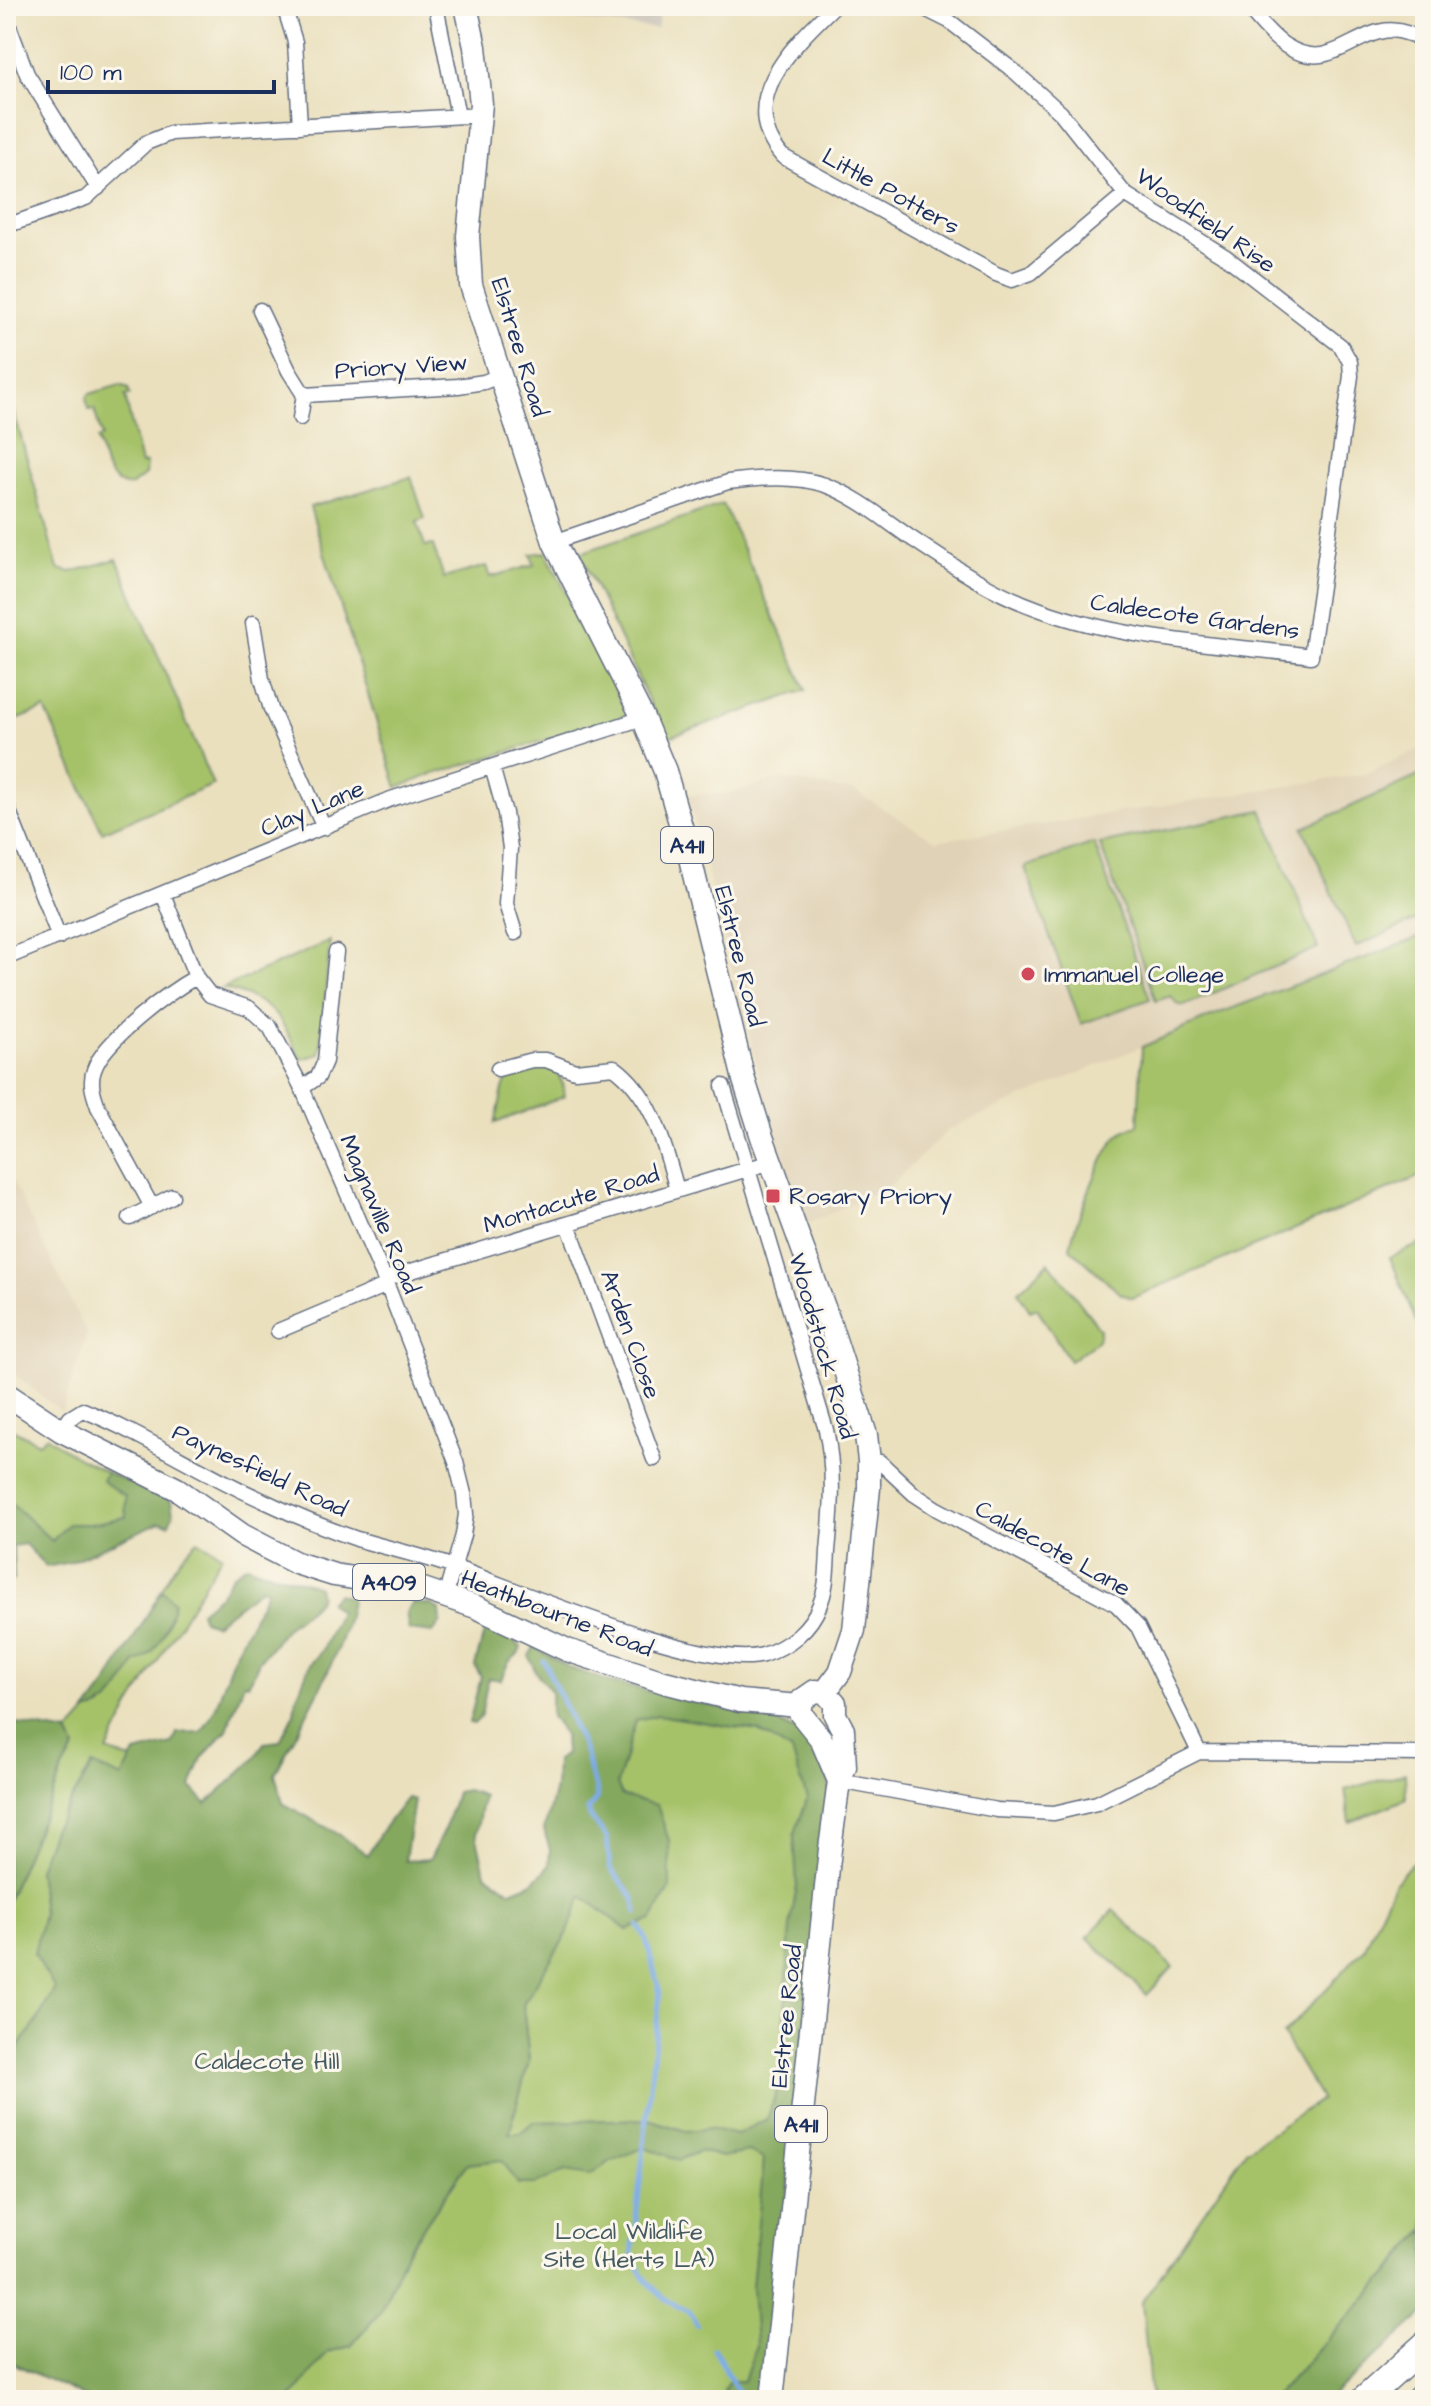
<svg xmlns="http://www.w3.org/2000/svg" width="1431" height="2406" viewBox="0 0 1431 2406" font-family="'Architects Daughter',sans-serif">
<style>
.built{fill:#e0d2b6}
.industrial{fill:#c9c3b8}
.green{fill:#a6c269;stroke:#607864;stroke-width:2}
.forest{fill:#84a85d;stroke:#506c5e;stroke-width:2;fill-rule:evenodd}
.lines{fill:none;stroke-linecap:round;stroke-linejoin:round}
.stream{stroke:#7cabe6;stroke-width:5}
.street-casing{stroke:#636d80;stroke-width:17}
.primary-casing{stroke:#636d80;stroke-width:25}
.highway-casing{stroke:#636d80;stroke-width:29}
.street{stroke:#fff;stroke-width:14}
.primary{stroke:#fff;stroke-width:22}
.highway{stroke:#fff;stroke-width:26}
.poi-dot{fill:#d1495b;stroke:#fbf7ec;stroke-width:3}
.labels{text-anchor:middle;stroke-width:6;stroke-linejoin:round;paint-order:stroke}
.shield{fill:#fbf7ec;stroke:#5e6b89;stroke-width:2}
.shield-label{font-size:22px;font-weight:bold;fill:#1b2f5e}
.street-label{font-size:24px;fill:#1b2f5e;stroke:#fbf7ec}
.poi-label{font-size:24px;fill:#1b2f5e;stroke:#fbf7ec;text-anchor:start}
.park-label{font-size:24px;fill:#455b61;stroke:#fbf7ec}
</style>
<rect width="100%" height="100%" fill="#fbf7ec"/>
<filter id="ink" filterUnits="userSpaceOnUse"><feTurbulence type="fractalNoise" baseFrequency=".0125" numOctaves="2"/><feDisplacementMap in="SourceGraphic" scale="16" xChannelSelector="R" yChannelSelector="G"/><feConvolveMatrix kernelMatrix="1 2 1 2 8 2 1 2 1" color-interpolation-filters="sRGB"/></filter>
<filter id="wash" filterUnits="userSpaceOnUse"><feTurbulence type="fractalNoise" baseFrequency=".006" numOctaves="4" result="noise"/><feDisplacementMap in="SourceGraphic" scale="32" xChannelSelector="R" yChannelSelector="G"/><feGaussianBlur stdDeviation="1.8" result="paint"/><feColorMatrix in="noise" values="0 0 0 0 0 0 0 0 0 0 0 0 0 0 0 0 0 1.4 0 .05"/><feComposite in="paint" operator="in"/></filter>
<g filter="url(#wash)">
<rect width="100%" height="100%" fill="#eae0be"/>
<!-- built -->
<path class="built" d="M1425 746V935L1220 1013 949 1129 892 1184 806 1225 775 1137 688 795 730 793 780 779 854 791 936 841 1365 774Z
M6 1168 87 1334 62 1412 6 1367Z"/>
<!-- industrial -->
<path class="industrial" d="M559 6H661L657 29 555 17Z"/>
<!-- green -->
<path class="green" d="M6 384 58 569 71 572 117 559 213 785 102 832 45 709 6 724Z
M120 385 128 388 130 395 125 396 141 464 146 463 145 475 131 486C106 485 103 459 97 439L102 437 94 409 89 410 86 399 89 394Z
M411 477 425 519 417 522 425 546 433 545 444 578 486 566 490 577 534 565 531 554 546 552 628 715 428 776 397 788 310 507Z
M723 504 806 690 666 738 580 553Z
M1425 773V916L1356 947 1303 828Z
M1262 810 1318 948 1184 1006 1177 1004 1171 996 1156 1001 1100 844Z
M1094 843 1150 999 1081 1024 1025 867Z
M1425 935V1174L1132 1298 1121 1294 1070 1248C1074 1226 1104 1145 1121 1133 1126 1129 1133 1127 1138 1124L1142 1047 1220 1013Z
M330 941 320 1054 301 1059C279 1014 273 1002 223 988Z
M533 1065C558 1069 560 1071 565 1096L495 1123C505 1093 497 1072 533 1065Z
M1425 1242V1344L1390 1257Z
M1049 1262 1100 1329 1098 1340 1070 1361 1037 1308 1030 1311 1018 1292Z
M6 1426 39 1443 46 1436 73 1455 106 1472 103 1481 125 1496 126 1517 91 1524H68L52 1542 10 1502H6Z
M198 1540 222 1555 129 1708 107 1751 132 1760 122 1778 92 1765 53 1830 38 1869 43 1913 34 1954 55 1988 36 2023 17 2049 6 2038V1903L62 1771 75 1748 68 1733C106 1697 129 1645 156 1600 167 1579 180 1556 198 1540Z
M613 1683 773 1720 800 1733 822 1756 767 2400H290L328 2351 351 2346 380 2312 406 2252 467 2164 509 2133 529 2061 523 2005Z
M1405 1773 1406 1799 1350 1822 1345 1790Z
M1425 1848V2229L1387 2275 1272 2400H1151L1142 2302 1246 2150 1321 2099 1283 2035 1364 1949 1395 1882Z
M1113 1910 1173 1967 1147 1995 1087 1937Z"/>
<!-- forest -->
<path class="forest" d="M106 1472 171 1501 173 1514 169 1524 160 1522 70 1562 46 1567 25 1544 13 1546 14 1579 6 1585V1502H10L52 1541 68 1524H91L126 1517 125 1496 102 1481Z
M247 1565C270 1575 295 1577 318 1587L320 1596C312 1610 299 1616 287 1627 285 1629 261 1659 259 1661 255 1669 254 1677 248 1684L244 1683 227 1730 202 1758 191 1787 206 1804 254 1759 264 1743 280 1741 294 1713 296 1699 309 1666 322 1650 339 1612 329 1602 337 1594 351 1598C347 1648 299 1727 275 1774L283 1803 340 1835 368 1855 380 1833 407 1798 414 1800 405 1861 430 1859 447 1823 456 1792 467 1790 483 1796 476 1834 485 1873 511 1891 533 1882 549 1866 550 1850 544 1830 555 1788 556 1761 565 1754 564 1735 551 1717V1691L535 1671 529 1656 534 1647 570 1668 613 1683 773 1720 800 1733 822 1756 830 1786 767 2400H726L724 2390 729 2381H744L756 2346 752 2287 764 2159 749 2152 721 2157 700 2151 679 2160 645 2147 611 2161 590 2175 565 2171 536 2184H518L502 2160 467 2164 406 2252 380 2312 351 2346 328 2352 290 2400H92L6 2360V2038L17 2049 36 2023 55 1989 34 1954 43 1913 38 1869 53 1830 93 1765 122 1778 135 1753 172 1744 177 1733 201 1732C219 1710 222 1685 233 1658 242 1635 257 1614 267 1590L261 1588 214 1624 203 1620 200 1611 222 1593 232 1575ZM658 1715 758 1731 792 1752 807 1799 794 1836 797 1885 790 1927 784 2027 777 2091 767 2119 736 2135 710 2128 686 2131 648 2119 533 2122 520 2133H509L529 2061 523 2005 567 1934 582 1896 627 1930 652 1920 670 1887 669 1841 657 1805 622 1796 617 1784 636 1720Z
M162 1590 174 1602C169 1623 159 1656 136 1662 123 1683 113 1708 86 1712L106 1685Z
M413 1603 432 1605 440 1611 441 1622 433 1633 409 1630 406 1613Z
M485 1629 504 1632 521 1647 519 1653 508 1663 501 1680 488 1678 481 1716 474 1724 469 1723 481 1677 475 1666Z
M6 1722 68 1733 75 1748 62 1771 6 1903Z
M1425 2229V2313L1327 2400H1272L1387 2275Z"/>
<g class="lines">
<!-- stream -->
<path class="stream" d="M544 1661 586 1754 590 1774 596 1787 597 1798 588 1810 591 1818 607 1838 610 1868 634 1898 637 1913
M639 1926 646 1939 660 1993 632 2257C642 2274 653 2292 670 2302 688 2313 686 2302 697 2325
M714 2349 742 2400"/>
</g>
</g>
<g filter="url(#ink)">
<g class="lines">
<!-- street casing -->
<g class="street-casing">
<path id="street" d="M284 6 295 42 300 126
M436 6 458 116
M834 6C794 45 734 100 782 156L996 274 1012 280 1031 273 1125 194
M1246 6C1258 19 1271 37 1286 46 1342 82 1367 0 1425 43
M6 18 27 74 98 188
M6 226 86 198 146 143 171 133 481 115
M260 310 289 371 304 395 300 418
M304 395 458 386 484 382 501 375
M554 542 728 482C760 478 794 475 825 485 856 496 882 518 908 536 951 565 992 593 1041 610 1127 641 1221 644 1311 656L1351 376 1350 362 1341 346 1226 257 1125 194 1061 113 1014 71 949 21 919 6
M253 623 262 679 271 709 324 828
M492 767 505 813 510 848 506 904 515 933
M6 804 59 937
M163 894 196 977 210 995 249 1008 270 1027 302 1088 387 1285 456 1462 464 1494 466 1514 463 1535 445 1597
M6 958 391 799 643 718
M498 1069 532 1060H546L575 1071 614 1067C654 1096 664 1145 677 1190
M302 1088 318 1077 325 1061 336 952
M152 1207 98 1107C94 1095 89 1083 94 1070 103 1041 169 992 196 977
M130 1218 172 1196
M568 1224 654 1459
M385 1279 771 1162
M278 1331 387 1285
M62 1431 70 1418 83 1410C145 1435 201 1473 262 1500 293 1515 325 1528 357 1539 390 1549 424 1556 456 1568 518 1590 707 1671 763 1655 788 1647 811 1629 820 1604 827 1588 827 1568 828 1551 832 1509 835 1471 826 1430L723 1086
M869 1461 880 1462 914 1494 937 1509 1116 1604 1138 1627 1199 1752
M839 1781 997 1810 1054 1813 1097 1803 1199 1752 1425 1754"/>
</g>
<!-- primary casing -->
<g class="primary-casing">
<path id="primary" d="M466 6 475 47 481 104 468 236 471 285 554 542 643 718 665 771 689 854 744 1080 762 1137 829 1321 866 1435 869 1461V1488L854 1630 840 1672 825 1692
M6 1394 62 1431 177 1489 242 1535 296 1563 334 1575 423 1589 476 1607 567 1650 664 1682 740 1701 800 1706
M772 2400 830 1849 839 1781 845 1767 843 1730 835 1715V1703L825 1692 815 1691 802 1700 800 1713 821 1739 839 1781"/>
</g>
<!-- highway casing -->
<g class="highway-casing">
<path id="highway" d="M1364 2400 1425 2345
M1419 2400 1425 2394"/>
</g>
<!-- street -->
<use href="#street" class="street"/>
<!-- primary -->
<use href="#primary" class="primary"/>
<!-- highway -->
<use href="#highway" class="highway"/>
</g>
</g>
<!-- markers -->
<g class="poi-dot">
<circle cx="1028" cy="974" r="8"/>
<rect x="765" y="1188" width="16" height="16" rx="4"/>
</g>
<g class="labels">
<!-- shield labels -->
<g class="shield">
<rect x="661" y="827" width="52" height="36" rx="6"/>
<rect x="353" y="1564" width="72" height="36" rx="6"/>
<rect x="775" y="2106" width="52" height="36" rx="6"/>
</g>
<g class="shield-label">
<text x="687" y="853">A411</text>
<text x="389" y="1590">A409</text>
<text x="801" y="2132">A411</text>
</g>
<!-- street labels -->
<g class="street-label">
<text transform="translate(891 191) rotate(29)" y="8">Little Potters</text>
<text transform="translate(1206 220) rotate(35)" y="8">Woodfield Rise</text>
<text transform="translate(520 347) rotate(73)" y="8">Elstree Road</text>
<text transform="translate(401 366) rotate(-4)" y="8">Priory View</text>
<text transform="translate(1195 616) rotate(8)" y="8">Caldecote Gardens</text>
<text transform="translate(312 808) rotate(-23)" y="8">Clay Lane</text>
<text transform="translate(740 956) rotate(76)" y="8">Elstree Road</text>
<text transform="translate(571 1199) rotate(-17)" y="8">Montacute Road</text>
<text transform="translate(380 1214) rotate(67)" y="8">Magnaville Road</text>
<text transform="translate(631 1334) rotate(70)" y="8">Arden Close</text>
<text transform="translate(823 1346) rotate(74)" y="8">Woodstock Road</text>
<text transform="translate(260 1470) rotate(25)" y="8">Paynesfield Road</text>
<text transform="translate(1053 1548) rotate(29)" y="8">Caldecote Lane</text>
<text transform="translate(557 1613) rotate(21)" y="8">Heathbourne Road</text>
<text transform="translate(786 2016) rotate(-84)" y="8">Elstree Road</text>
</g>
<!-- poi labels -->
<g class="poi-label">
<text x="1044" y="982">Immanuel College</text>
<text x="789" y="1204">Rosary Priory</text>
</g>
<!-- park labels -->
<g class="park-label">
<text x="267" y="2069">Caldecote Hill</text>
<text x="629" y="2239">Local Wildlife<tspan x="629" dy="28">Site (Herts LA)</tspan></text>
</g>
</g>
<!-- margin -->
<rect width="1431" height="2406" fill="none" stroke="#fbf7ec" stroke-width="32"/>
<!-- scale -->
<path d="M48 80v12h226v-12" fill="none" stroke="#1b2f5e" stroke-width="4"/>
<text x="60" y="80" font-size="24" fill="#1b2f5e" stroke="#fbf7ec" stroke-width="6" paint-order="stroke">100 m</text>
</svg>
